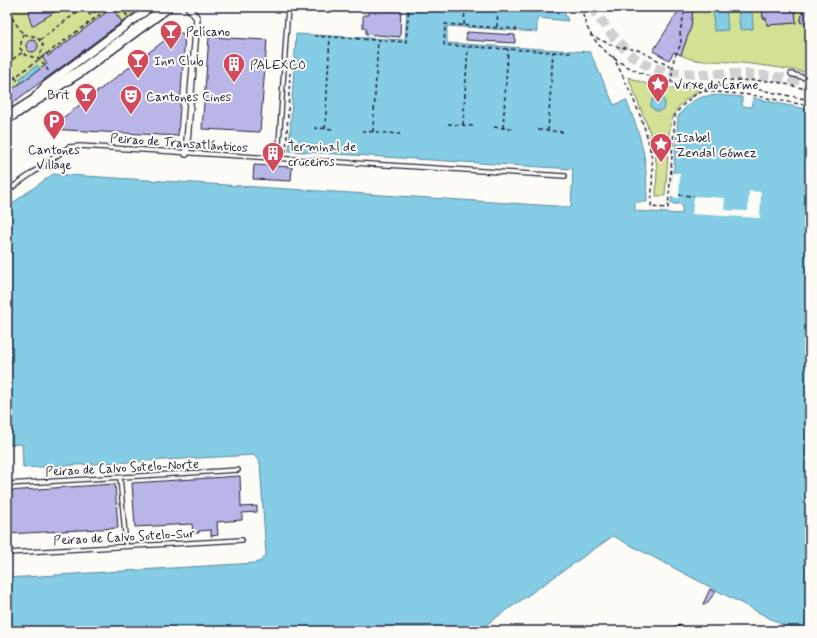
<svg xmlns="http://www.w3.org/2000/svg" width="817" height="638" viewBox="0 0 817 638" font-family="Mynerve,sans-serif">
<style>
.green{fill:#d2e194;stroke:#7a8268;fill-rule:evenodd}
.water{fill:#84cde4;stroke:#5d89a0}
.pier{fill:#fdfcf7}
.building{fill:#b7b6e7;stroke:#22223b}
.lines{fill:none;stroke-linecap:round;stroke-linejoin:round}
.secondary-tunnel{stroke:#d1d0d1;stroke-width:10;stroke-dasharray:10 5;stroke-linecap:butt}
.service-casing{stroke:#22223b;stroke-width:6}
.pedestrian-casing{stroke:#22223b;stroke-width:8}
.minor-casing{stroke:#22223b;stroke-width:10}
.secondary-casing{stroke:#22223b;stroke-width:13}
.path{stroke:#22223b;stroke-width:1.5;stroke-dasharray:4 3;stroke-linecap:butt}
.service{stroke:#fdfcf7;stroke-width:3.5}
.pedestrian{stroke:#fdfcf7;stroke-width:5.5}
.minor{stroke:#fdfcf7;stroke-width:7}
.secondary{stroke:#fdfcf7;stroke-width:10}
.rail{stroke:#22223b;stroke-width:2}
.labels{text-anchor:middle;stroke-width:4;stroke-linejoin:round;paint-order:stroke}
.poi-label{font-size:13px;fill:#22223b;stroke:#fdfcf7;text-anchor:start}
.street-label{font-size:13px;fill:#22223b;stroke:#fdfcf7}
</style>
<rect width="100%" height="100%" fill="#fdfcf7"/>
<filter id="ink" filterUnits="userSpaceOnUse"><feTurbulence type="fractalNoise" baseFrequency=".025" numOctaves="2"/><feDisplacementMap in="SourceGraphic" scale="8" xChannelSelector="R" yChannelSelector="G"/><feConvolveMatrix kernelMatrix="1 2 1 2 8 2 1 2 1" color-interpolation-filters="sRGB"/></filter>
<g filter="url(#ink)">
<!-- green -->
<path class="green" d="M8 7H130L132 10H137L122 22 112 9 48 56 58 69 41 68 7 93Z
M762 7 763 18H766L767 25 794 23 795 7H810V73C783 68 757 64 729 62 713 60 695 63 681 55L693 8Z
M628 77C653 88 676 90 703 88 675 105 671 112 668 145L652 144 649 130ZM656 96 663 98 665 103 664 107 658 111 654 110 651 106Z
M655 156H668L665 196H656L657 168Z"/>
<!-- water -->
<path class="water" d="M407 7H562L568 21 537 18V32L447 26V43L590 52 614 105 626 100C643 140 647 158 647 202H635V211L682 214V204H671L678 117C696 90 714 95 742 97V106L751 107 753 98 810 110V631H794L613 536 477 631H7V578L255 563 261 561 266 555 260 463 254 455 23 468 22 444 7 445V207L53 174 571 207 573 169 289 151 296 34 405 40Z
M713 7H726L728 30 714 31Z
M738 7H752L753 29 740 30Z
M37 65 40 69 22 82 19 79Z
M651 104a7 7 0 1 1 14 0a7 7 0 1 1-14 0Z"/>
<!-- pier -->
<path class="pier" d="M673 173H680L679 198 671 197Z
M749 191 761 192 760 218 692 214 694 196 725 198 724 210 748 211Z"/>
<!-- building -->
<path class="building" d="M30 7H53L56 11 32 26 29 17Z
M369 7H401L400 37 366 34V28H363V15H369Z
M681 7H693L691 27 681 55 674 52 669 60 653 51Z
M762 7H795L796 23 767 25 766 18H763Z
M804 7H810V26L800 22Z
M112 8 122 22 7 107V93L47 64 42 57 46 53 48 56Z
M177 31 185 35 178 136 48 129Z
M467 32 515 35V43L466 40Z
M209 37 267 40 260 132 202 129Z
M26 46a6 6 0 1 1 12 0a6 6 0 1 1-12 0Z
M254 165 292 167 291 181 253 179Z
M240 476 241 507 257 506V512L242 513V520L217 522 218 535 211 536V530L199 531V533H193L192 524 135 527 132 483Z
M115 484 118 528 7 534V491Z
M710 589 716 592 705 605 703 604Z"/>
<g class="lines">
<!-- secondary-tunnel -->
<path class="secondary-tunnel" d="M591 7C603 23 615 40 630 54 658 79 702 73 737 74 761 75 787 78 810 82"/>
<!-- service casing -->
<g class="service-casing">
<path id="service" d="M791 74 810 79
M278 159 288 7
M7 191 69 147 80 146 565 176
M120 477 126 546
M7 484 238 470
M7 553 242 540"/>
</g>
<!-- pedestrian casing -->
<g class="pedestrian-casing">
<path id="pedestrian" d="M186 154 197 18 188 7"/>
</g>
<!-- minor casing -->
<g class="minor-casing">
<path id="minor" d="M36 96 46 85 151 7"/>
</g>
<!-- secondary casing -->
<g class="secondary-casing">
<path id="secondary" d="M7 118 82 70 166 8"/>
</g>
<!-- path -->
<path class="path" d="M84 7 90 15 101 7
M121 7 128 17
M582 7C585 50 633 74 670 82 683 85 697 85 710 86
M8 12 23 34 37 37 43 45 40 57
M464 25 465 7
M497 27 498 7
M516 31V29L445 24 444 45 570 53V51
M23 34 20 48 25 55 40 59 50 73
M315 35V36L406 42 409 7
M590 35 614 46 638 50 673 68
M40 40 84 7
M613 56C628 87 648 126 652 161 653 176 652 192 651 207L668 208 675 116C680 104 704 86 716 86L719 82 724 80 773 81 810 90
M7 63 23 52
M7 66 20 84
M7 83 110 7
M671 83 674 58 681 44 680 31 686 7
M717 86 761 90 810 100
M704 91 751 95 810 106
M448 124 473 126
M463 125 468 47
M494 127 512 129
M314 128 335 129
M503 128 508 49
M325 129 330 36
M538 130 563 132
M362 131 400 134
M548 131 553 52
M373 132 378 39
M649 150H671
M286 153 290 73
M679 195 694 196"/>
<!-- service -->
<use href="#service" class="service"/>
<!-- pedestrian -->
<use href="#pedestrian" class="pedestrian"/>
<!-- minor -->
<use href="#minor" class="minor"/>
<!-- secondary -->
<use href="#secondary" class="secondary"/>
<!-- rail -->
<path class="rail" d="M661 631 682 625"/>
</g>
</g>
<!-- icons -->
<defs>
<g id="bar-pin" transform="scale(1.15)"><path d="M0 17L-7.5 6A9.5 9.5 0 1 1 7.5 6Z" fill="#d1495b" stroke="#fdfcf7"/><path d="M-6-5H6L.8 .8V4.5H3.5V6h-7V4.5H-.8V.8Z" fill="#fff"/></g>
<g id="building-pin" transform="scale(1.15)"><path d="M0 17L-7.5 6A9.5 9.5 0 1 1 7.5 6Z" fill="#d1495b" stroke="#fdfcf7"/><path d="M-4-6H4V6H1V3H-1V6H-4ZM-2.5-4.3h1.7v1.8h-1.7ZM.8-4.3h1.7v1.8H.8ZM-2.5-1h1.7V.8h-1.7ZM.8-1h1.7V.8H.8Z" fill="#fff"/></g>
<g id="sight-pin" transform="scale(1.15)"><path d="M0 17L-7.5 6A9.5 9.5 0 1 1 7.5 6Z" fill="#d1495b" stroke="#fdfcf7"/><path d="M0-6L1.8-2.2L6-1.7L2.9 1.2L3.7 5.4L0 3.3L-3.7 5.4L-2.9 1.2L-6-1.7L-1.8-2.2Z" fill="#fff"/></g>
<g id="theatre-pin" transform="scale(1.15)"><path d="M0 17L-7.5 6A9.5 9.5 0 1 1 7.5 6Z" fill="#d1495b" stroke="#fdfcf7"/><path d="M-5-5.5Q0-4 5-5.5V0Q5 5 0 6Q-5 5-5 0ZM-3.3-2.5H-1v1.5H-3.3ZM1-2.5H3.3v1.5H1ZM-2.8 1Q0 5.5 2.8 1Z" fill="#fff"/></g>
<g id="parking-pin" transform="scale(1.15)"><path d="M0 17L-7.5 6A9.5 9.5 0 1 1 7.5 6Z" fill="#d1495b" stroke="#fdfcf7"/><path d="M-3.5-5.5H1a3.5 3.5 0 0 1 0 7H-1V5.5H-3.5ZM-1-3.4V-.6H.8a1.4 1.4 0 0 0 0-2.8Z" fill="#fff"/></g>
</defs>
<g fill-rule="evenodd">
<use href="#bar-pin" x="171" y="31"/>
<use href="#bar-pin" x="138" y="60"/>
<use href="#building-pin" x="234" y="64"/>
<use href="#sight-pin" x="658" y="84"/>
<use href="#bar-pin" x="86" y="94"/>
<use href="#theatre-pin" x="131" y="96"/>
<use href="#parking-pin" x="54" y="121"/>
<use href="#sight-pin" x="661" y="144"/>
<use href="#building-pin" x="273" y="153"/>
</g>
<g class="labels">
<!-- poi labels -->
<g class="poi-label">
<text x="186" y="36">Pelícano</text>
<text x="154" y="65">Inn Club</text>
<text x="250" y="69">PALEXCO</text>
<text x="674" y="89">Virxe do Carme</text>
<text x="70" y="99" text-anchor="end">Brit</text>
<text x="146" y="101">Cantones Cines</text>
<text x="676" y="142">Isabel<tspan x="676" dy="15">Zendal Gómez</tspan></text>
<text x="288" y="151">Terminal de<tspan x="288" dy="15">cruceiros</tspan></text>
<text x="54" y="154" text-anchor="middle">Cantones<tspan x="54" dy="15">Village</tspan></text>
</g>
<!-- street labels -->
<g class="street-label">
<text transform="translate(179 142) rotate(4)" y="5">Peirao de Transatlánticos</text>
<text transform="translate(122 467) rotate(-3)" y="5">Peirao de Calvo Sotelo-Norte</text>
<text transform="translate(124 536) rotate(-3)" y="5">Peirao de Calvo Sotelo-Sur</text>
</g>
</g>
<!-- margin -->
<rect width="817" height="638" fill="none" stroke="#fdfcf7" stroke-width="24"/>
<rect x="12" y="12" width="793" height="614" fill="none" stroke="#22223b" stroke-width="1.5" filter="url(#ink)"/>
</svg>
